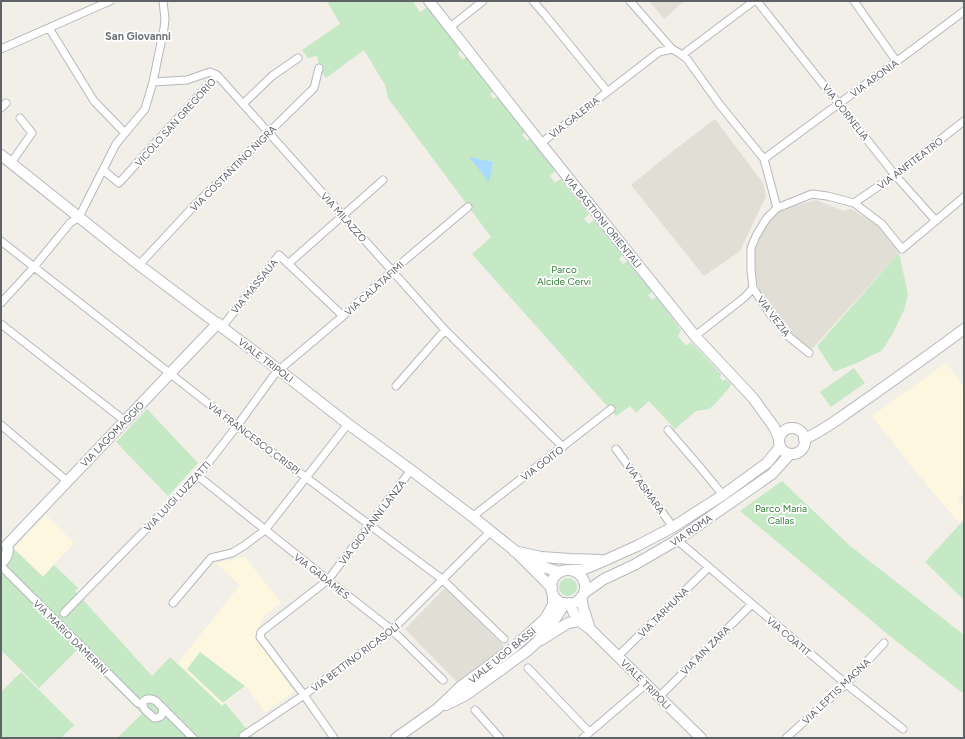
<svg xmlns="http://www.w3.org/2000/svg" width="965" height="739" viewBox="0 0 965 739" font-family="Figtree,sans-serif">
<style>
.commercial{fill:#fef7e0}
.education{fill:#e1ded6}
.green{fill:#c5e8c5}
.water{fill:#aadaff}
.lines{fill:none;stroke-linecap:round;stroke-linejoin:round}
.street-casing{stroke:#b5b8bc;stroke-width:9}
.secondary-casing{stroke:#b6babf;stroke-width:12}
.street{stroke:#fff;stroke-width:7}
.secondary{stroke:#fff;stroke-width:10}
.labels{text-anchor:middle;stroke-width:3.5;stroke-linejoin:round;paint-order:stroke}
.street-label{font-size:10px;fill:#5f6368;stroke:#fff}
.park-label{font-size:10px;fill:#348238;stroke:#fff}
.neighbourhood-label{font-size:11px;font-weight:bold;fill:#70757a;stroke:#fff}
</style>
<rect width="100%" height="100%" fill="#f1efe8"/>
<!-- commercial -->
<path class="commercial" d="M946 363 964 387V492L958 499 964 505V518L959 523 912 467 872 416Z
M46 515 74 543 43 576 14 548Z
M245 557 281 603 264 616 257 632V637L258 641 294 692 265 712 246 686 222 705 178 663 240 585 216 563Z"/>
<!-- education -->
<path class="education" d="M649 1H684L664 19Z
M715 119 763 183 766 196 740 251 704 276 631 185 673 151Z
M816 200 844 211 851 209 880 226 899 253 809 352 789 336 759 289 754 271 752 248 767 222 783 209Z
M445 588 505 647 457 682 405 629Z"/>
<!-- green -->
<path class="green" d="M327 1H415L414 3 420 12 429 6 461 48 458 54 462 59 468 57 494 91 490 94 494 99 498 96 526 131 522 135 527 141 531 138 555 171 550 176 555 183 561 179 589 214 584 219 589 224 594 220 623 254 619 259 623 264 628 261 653 291 648 295 652 300 657 296 681 330 678 336 686 346 691 342 722 375 719 377 723 381 725 379 731 384 729 388 714 405 709 409 696 411 675 429 649 401 636 413 630 406 616 416 472 254 491 237 388 98 385 85 364 50 326 78 319 68 317 56 308 58 302 50 340 24Z
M899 253 908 294 904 310 893 333 885 346 880 352 870 356 859 362 834 372 817 346Z
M854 368 865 383 831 407 820 392Z
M147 409 198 463 168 496 116 442Z
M782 481 849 545 964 635V694L891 637 740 511Z
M964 520V600L925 562Z
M14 549 43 577 54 565 78 588 75 591 152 676 170 657 222 706 225 703 254 738H117L142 714 77 650 39 688 1 650V562Z
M559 587a9 9 0 1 1 18 0a9 9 0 1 1-18 0Z
M200 652 245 686 223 703 187 669Z
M21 672 74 725 61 738H1V692Z"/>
<!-- water -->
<path class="water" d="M469 157 493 162 489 182Z"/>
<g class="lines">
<!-- street casing -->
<g class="street-casing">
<path id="street" d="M533 1 546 16 607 91
M630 1 672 49
M757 1 895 175 936 221
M854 1 897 62
M49 28 94 101 125 133
M449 28 483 1
M1 49 110 1
M682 55 754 1
M153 82 187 80 210 72 217 75 243 104 445 330 563 447
M243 104 272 76 298 58
M1 108 6 103
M541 143 659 52 672 49 679 53 687 59 720 105 764 159 777 208
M764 159C831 109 898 61 964 11
M11 163 32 133 20 118
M103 170 119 183 217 75
M854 203 895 175 964 121
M1 241 237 426 442 579 504 639
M288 264 383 180
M139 265 193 207 314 88 319 68
M1 303 34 267 70 223 79 217 116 144 145 109 153 82 164 28 165 19 163 1
M1 324 125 421
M222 327 279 255 343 316
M695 336 745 297 753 288
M809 353 788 336 770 314 753 288 751 270V248L756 236 763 224 767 218 777 208 812 194 827 196 854 203 882 224 902 249 964 197
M396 386 445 330
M1 425 67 481
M668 430 699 466 723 495
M616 449 673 527
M198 476 328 580 392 630 443 680
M472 517 611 409
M677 540 846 684 903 729
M1 566 138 703 143 705
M173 603 211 558 232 553 245 545 265 530 348 424
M64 613 198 476 237 426 274 375 279 370 343 316 392 271 468 207
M618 656 709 567
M528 668 589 732
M659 697 752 604
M162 707C163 715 162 718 154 718 151 715 146 712 144 708 139 699 150 697 156 701L193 738
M475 710 500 738
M243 736 304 695 392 630 490 532
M334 738 304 695 260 637 261 632 328 580 411 470
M583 738 646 684
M786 738 846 684 884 643"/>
</g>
<!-- secondary casing -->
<g class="secondary-casing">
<path id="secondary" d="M429 1 546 150 695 336 753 398 774 427 779 439
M1 155 139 265 279 370 348 424 411 470 469 514 514 550 552 588
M779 441a13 13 0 1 1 26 0a13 13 0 1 1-26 0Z
M804 439C822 432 838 419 854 408 891 382 928 356 964 329
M7 545 218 323
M514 551 541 557 570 559 601 560
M526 560 533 564 560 572
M1 563C7 558 9 552 7 545
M573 570H582L599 563 637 546 673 527 723 495 767 463 780 447
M551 587a17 17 0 1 1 34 0a17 17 0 1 1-34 0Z
M584 593 604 579 634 565 677 540 772 474 790 454
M581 597 583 607 590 629
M570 603C574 617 579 621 590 629L701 738
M541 640 568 623 579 621
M446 705 466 695 527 651 537 642 555 619 565 603
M396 738 437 709 460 687 513 648 545 619 553 605V594"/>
</g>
<!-- street -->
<use href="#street" class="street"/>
<!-- secondary -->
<use href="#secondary" class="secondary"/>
</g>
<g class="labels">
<!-- street labels -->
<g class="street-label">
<text transform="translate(874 78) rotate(-36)" y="4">VIA APONIA</text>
<text transform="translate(846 112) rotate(52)" y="4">VIA CORNELIA</text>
<text transform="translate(574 117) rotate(-38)" y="4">VIA GALERIA</text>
<text transform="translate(175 122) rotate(-48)" y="4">VICOLO SAN GREGORIO</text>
<text transform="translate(910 163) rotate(-37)" y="4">VIA ANFITEATRO</text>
<text transform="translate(233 168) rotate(-45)" y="4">VIA COSTANTINO NIGRA</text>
<text transform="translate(344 217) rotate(48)" y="4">VIA MILAZZO</text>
<text transform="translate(603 221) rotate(51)" y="4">VIA BASTIONI ORIENTALI</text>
<text transform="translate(254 286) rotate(-51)" y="4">VIA MASSAUA</text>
<text transform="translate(374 288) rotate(-42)" y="4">VIA CALATAFIMI</text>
<text transform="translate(774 316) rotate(53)" y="4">VIA VEZIA</text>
<text transform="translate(266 360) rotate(37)" y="4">VIALE TRIPOLI</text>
<text transform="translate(112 434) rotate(-46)" y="4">VIA LAGOMAGGIO</text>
<text transform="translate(254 438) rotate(37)" y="4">VIA FRANCESCO CRISPI</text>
<text transform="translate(542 463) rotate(-37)" y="4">VIA GOITO</text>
<text transform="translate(645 488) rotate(54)" y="4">VIA ASMARA</text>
<text transform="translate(177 496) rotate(-47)" y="4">VIA LUIGI LUZZATTI</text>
<text transform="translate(372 522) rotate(-53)" y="4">VIA GIOVANNI LANZA</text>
<text transform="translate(691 530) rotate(-34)" y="4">VIA ROMA</text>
<text transform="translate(322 576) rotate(38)" y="4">VIA GADAMES</text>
<text transform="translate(663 612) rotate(-45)" y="4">VIA TARHUNA</text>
<text transform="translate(789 636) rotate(40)" y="4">VIA COATIT</text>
<text transform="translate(71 637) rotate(45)" y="4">VIA MARIO DAMERINI</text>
<text transform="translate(705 650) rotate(-45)" y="4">VIA AIN ZARA</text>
<text transform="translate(502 655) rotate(-39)" y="4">VIALE UGO BASSI</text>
<text transform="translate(355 657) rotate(-37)" y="4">VIA BETTINO RICASOLI</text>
<text transform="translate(646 684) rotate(45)" y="4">VIALE TRIPOLI</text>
<text transform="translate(836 691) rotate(-44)" y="4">VIA LEPTIS MAGNA</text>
</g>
<!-- park labels -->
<g class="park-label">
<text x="564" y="273">Parco<tspan x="564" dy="12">Alcide Cervi</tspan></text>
<text x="781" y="512">Parco Maria<tspan x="781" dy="12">Callas</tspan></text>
</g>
<!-- neighbourhood labels -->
<g class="neighbourhood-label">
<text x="138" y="40">San Giovanni</text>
</g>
</g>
<!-- border -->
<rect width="965" height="739" fill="none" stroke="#5f6368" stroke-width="4"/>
</svg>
